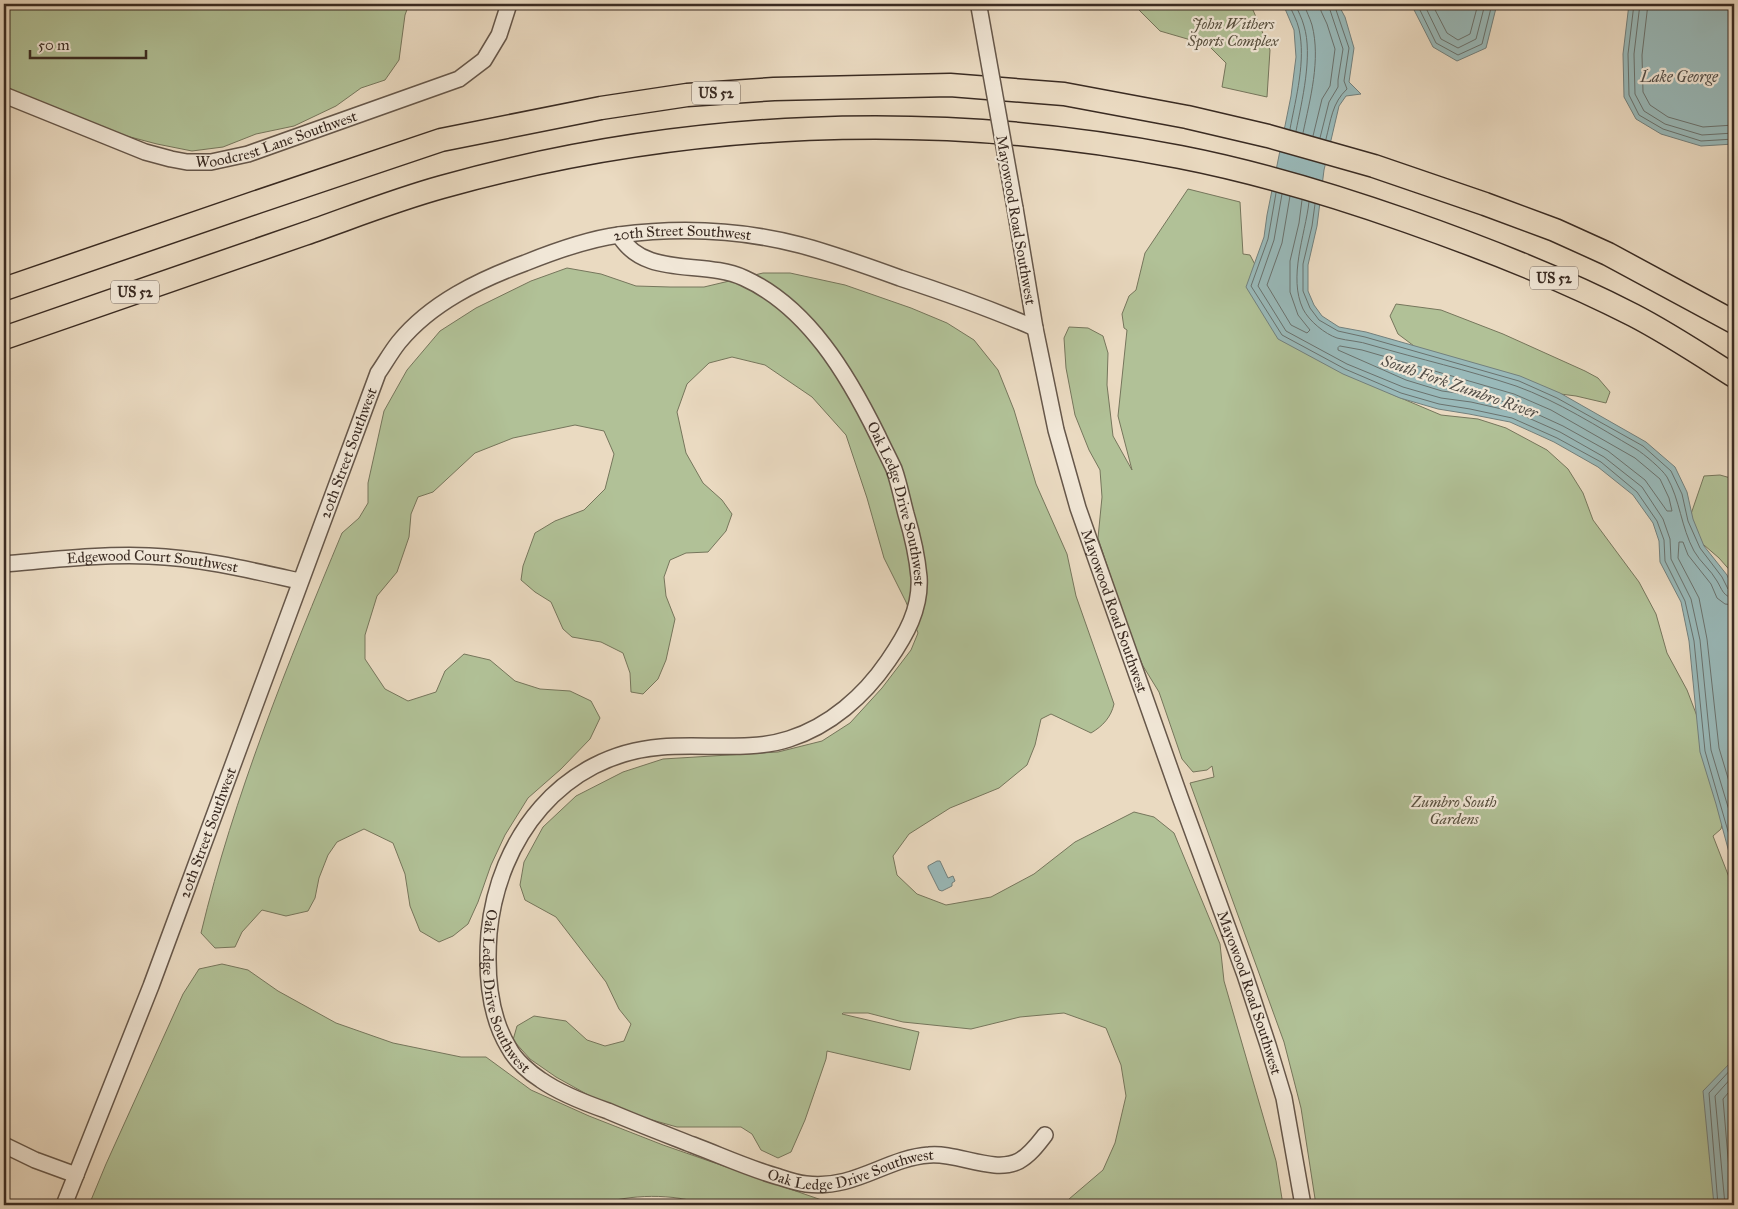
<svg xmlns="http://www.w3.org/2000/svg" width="1738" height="1209" viewBox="0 0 1738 1209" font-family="'IM FELL Great Primer',serif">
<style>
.green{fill:#b1c197;stroke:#76765c}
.water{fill:#99b9b9;stroke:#73807d}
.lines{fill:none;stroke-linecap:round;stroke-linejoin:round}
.shore{stroke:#6a726e;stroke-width:1}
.minor-casing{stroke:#66574a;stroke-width:18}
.highway-casing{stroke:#3a2b22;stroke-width:25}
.minor{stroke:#f1e7d7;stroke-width:15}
.highway{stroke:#eadac1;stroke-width:22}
.minor-bridge-casing{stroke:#66574a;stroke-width:18;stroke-linecap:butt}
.minor-bridge{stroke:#f1e7d7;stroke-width:15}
.labels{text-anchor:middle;stroke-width:4.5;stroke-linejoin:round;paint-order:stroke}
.shield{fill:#f1e7d7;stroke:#716358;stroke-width:1}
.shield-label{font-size:14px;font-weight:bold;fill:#3a2b22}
.park-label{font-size:15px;font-style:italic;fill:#58503f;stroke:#f1e7d7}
.street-label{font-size:15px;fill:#3a2b22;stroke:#f1e7d7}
.water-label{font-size:16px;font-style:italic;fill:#524e48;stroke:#f1e7d7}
</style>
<rect width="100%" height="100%" fill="#eadac1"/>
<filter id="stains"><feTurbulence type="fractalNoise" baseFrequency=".004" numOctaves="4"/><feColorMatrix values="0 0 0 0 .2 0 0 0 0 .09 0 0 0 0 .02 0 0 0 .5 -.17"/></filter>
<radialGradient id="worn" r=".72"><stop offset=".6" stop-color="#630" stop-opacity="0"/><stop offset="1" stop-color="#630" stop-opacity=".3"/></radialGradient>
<!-- green -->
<path class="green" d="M4 4H275L282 5 284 4H409L405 15 399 60 385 80 361 88 336 106 294 126 256 134 223 147 192 151 157 144 115 133 65 114 4 86Z
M1133 4H1246L1253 10 1270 50 1267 97 1222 87 1226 63 1208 45 1160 31Z
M1188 189 1240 202 1243 254 1250 255 1262 278 1389 393 1441 415 1478 419 1506 428 1547 450 1568 469 1583 493 1593 520 1639 582 1656 614 1667 653 1687 690 1705 737 1726 806 1721 829 1713 836 1734 890V1057L1727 1205H1316L1301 1108 1284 1042 1190 783 1214 777 1212 766 1207 770 1193 772 1182 759 1159 692 1143 666 1131 638 1098 538 1102 497 1100 470 1089 450 1075 415 1066 368 1064 338 1069 327 1088 328 1103 336 1108 353 1107 385 1113 436 1132 470 1118 416 1127 330 1124 328 1122 314 1129 296 1136 290 1145 253Z
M567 268 601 274 636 286 670 287H704L763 273H790L845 285 911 308 947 323 974 340 998 370 1014 410 1036 484 1067 554 1076 596 1114 704C1111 717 1103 726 1091 733L1051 714 1041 719 1035 745 1027 765 999 788 950 808 909 834 893 856 897 875 917 894 946 905 991 897 1034 874 1075 842 1134 812 1154 817 1174 833 1220 944 1224 981 1276 1161 1283 1205H1062L1103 1170 1115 1143 1126 1096 1121 1065 1106 1028 1064 1013 1020 1017 971 1029 903 1022 868 1013H843L842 1014 919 1032 910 1070 827 1051 826 1059 805 1120 791 1152 778 1158 761 1150 752 1134 741 1127H677L645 1118 590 1096 556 1077 530 1059 513 1040 517 1026 534 1016 566 1021 587 1040 605 1046 624 1041 631 1024 619 1009 606 982 556 917 525 900 520 885 524 862 543 827 576 796 623 772 663 759 778 752 822 741 850 723 882 688 911 650 918 633 906 602 884 558 867 498 846 435 812 397 765 365 732 357 709 363 687 384 677 412 686 453 703 483 722 500 732 514 726 531 708 552 686 553 670 560 664 577 666 596 675 619 666 660 658 679 643 694 631 692 630 673 623 653 601 642 572 637 563 629 551 602 535 592 521 580 523 566 535 533 555 521 584 510 605 489 614 454 604 431 575 425 513 438 475 453 433 492 418 497 411 514 409 537 397 572 377 596 365 635V659L385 689 408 701 436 692 445 671 464 654 490 660 515 681 540 689 570 691 591 701 600 718 590 739 561 769 528 798 505 835 491 865 478 902 468 924 453 936 439 942 420 931 410 906 405 874 393 843 364 829 337 842 328 855 319 878 315 898 308 911 286 916 262 910 242 932 235 947 215 948 201 933C234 795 288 663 342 533L359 518 368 503V483L384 411 407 370 440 331 476 308 531 281Z
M1396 304 1441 310 1503 334 1585 371 1598 378 1610 392 1606 403 1576 396 1537 391 1426 355 1398 334 1390 316Z
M1720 475 1734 479V575L1719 558 1697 539 1690 517 1704 476Z
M222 964 248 970 278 991 336 1023 393 1043 461 1057H486L531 1090 589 1116 663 1145 836 1205H706C674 1193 629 1194 597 1205H89L106 1164 183 994 199 969Z"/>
<!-- water -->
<path class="water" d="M1283 4H1338L1345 17 1354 48 1349 82 1361 94 1346 96 1339 106 1324 170 1317 226 1308 265V291L1314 305 1322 316 1339 327 1366 332 1520 376 1560 393 1646 442 1675 467 1687 492 1693 519 1704 546 1727 575 1734 591V871L1716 804 1700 752 1689 641 1681 602 1660 562 1659 541 1653 523 1633 495 1598 467 1554 442 1510 422 1469 414 1438 409 1400 398 1343 374 1278 339 1246 287 1264 237 1267 215 1291 96 1296 57 1294 30Z
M1411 4H1497L1486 48 1457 61 1433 47Z
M1629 4H1734V144L1701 146 1661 134 1636 119 1624 97 1623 54Z
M937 861H940L948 878 953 876 955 881 952 883V886L942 891 939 890 928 868V866Z
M1734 1053V1205H1714L1703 1091 1731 1062Z"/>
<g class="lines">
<!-- shore -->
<path class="shore" d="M1289 4C1292 12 1297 20 1299 29 1306 61 1296 97 1290 129
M1295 4C1298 11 1302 18 1304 26 1313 55 1302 101 1296 131
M1417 4 1436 43 1458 55 1482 44 1492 4
M1424 4 1441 39 1458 48 1476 39 1485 4
M1432 4 1447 33 1458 40 1470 34 1478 4
M1634 4 1628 54 1629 95 1639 115 1663 129 1701 141 1734 139
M1640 4 1634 54 1635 94 1644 111 1665 124 1702 135 1734 133
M1648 4 1642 55 1643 92 1650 105 1668 117 1703 127 1734 125
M1303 133C1310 99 1321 60 1312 25 1310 18 1306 11 1304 4
M1313 136 1322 99 1330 86 1335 49 1327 24 1321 11 1320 4
M1320 138 1329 102 1338 87V80L1343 49 1328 4
M1326 139C1331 120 1332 103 1347 89L1344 81 1349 48 1334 4
M1276 193 1268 239 1251 286 1282 335 1345 369 1401 393 1439 404 1470 409 1512 418 1557 438 1601 462 1637 492 1657 521 1664 540 1665 561 1685 601 1694 641 1705 751 1734 852
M1282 194 1274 240 1258 286 1286 331 1347 364 1403 387 1441 398 1471 402 1515 412 1560 432 1604 457 1642 487 1663 519 1670 539 1671 559 1691 599 1700 640 1711 750 1734 827
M1290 196 1282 243 1267 285 1291 325 1307 333 1310 330 1298 315 1290 292V261L1299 223 1302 200
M1309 202C1305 236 1288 277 1303 309 1309 321 1325 334 1337 338 1348 341 1360 341 1371 345 1419 359 1468 370 1516 386 1558 401 1598 427 1636 449 1644 454 1662 469 1667 477 1680 500 1681 527 1694 551 1700 562 1711 570 1717 581 1722 589 1723 597 1734 598
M1315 204 1312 226 1303 264V291L1310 308 1319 320 1338 331 1365 337 1519 381 1557 398 1643 446 1671 471 1682 494 1688 521 1700 548 1722 577 1728 589 1734 592
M1340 346 1362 350 1514 394 1551 410 1635 458 1660 479 1669 498 1672 511H1667L1645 480 1608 451 1563 426 1515 404 1472 395 1442 391 1406 380 1338 350V348Z
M1734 605 1725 604 1717 598 1711 584 1688 555 1683 542H1679L1678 558 1699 598 1707 639 1719 748 1734 798
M1718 1205 1709 1093 1734 1066
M1725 1205 1715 1096 1734 1075
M1732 1205 1723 1099 1734 1086"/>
<!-- minor casing -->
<g class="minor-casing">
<g id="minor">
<path id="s1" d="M4 95 145 152 171 159 187 162H211L248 154 459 79 484 60 499 35 509 4"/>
<path id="s2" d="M1015 208 1035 328 1056 430 1078 508 1180 797 1245 975 1268 1045 1284 1098 1303 1205"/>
<path id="s3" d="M619 235C645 279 702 259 744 278 808 307 848 375 878 436 883 447 889 458 894 469 899 483 902 499 906 514 912 534 917 555 919 577 921 609 906 635 888 661 864 696 830 726 789 739 749 752 702 743 661 747 562 755 498 838 489 933 486 972 488 1014 509 1048 515 1060 530 1073 541 1080 561 1094 585 1103 608 1111 636 1123 665 1134 693 1145 722 1156 750 1169 779 1177 788 1180 797 1183 806 1184 855 1190 886 1158 929 1155 957 1152 994 1174 1019 1161 1030 1155 1038 1144 1045 1135"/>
<path id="s4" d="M4 564C52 560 100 554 149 556 200 558 250 570 299 581"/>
<path d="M4 1145 35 1160 76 1175"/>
<path id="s5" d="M64 1205 151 986 378 373C385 363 391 352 399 342 431 303 479 280 525 263 555 251 588 239 619 235 679 227 742 230 800 245 834 254 867 266 900 278 946 293 991 309 1035 328"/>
</g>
</g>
<!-- highway casing -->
<g class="highway-casing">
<path id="highway" d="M4 289 257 202 441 140 601 108 687 95 774 89 950 85 1064 94 1187 117 1268 136 1374 166 1485 204 1555 230 1608 254 1734 322
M4 338C104 303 204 268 304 234 350 218 395 200 442 187 681 120 935 109 1180 157 1257 172 1333 195 1407 221 1484 248 1561 278 1633 315 1668 333 1701 355 1734 376"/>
</g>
<!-- minor -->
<use href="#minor" class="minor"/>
<!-- highway -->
<use href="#highway" class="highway"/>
<!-- minor-bridge casing -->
<g class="minor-bridge-casing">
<path id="minor-bridge" d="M979 7 1015 208"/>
</g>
<!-- minor-bridge -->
<use href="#minor-bridge" class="minor-bridge"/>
</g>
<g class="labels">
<!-- shield labels -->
<g class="shield">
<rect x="692" y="81.5" width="48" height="23" rx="4"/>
<rect x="1530" y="266.5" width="48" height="23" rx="4"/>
<rect x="111" y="280.5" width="48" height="23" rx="4"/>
</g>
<g class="shield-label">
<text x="716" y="98">US 52</text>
<text x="1554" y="283">US 52</text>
<text x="135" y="297">US 52</text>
</g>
<!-- park labels -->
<g class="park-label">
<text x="1233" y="29">John Withers<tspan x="1233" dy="17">Sports Complex</tspan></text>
<text x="1454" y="807">Zumbro South<tspan x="1454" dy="17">Gardens</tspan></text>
</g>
<!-- street labels -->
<g class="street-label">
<text dy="5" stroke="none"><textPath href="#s1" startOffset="288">Woodcrest Lane Southwest</textPath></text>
<text transform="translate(1016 220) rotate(80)" y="5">Mayowood Road Southwest</text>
<text dy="5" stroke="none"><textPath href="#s5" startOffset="1239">20th Street Southwest</textPath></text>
<text dy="5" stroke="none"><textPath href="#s5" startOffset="804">20th Street Southwest</textPath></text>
<text dy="5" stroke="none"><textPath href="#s3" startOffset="419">Oak Ledge Drive Southwest</textPath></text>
<text dy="5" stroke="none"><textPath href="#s4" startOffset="149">Edgewood Court Southwest</textPath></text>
<text dy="5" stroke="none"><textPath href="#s2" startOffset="416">Mayowood Road Southwest</textPath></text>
<text dy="5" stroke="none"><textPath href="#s5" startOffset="399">20th Street Southwest</textPath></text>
<text dy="5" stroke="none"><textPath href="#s3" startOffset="1182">Oak Ledge Drive Southwest</textPath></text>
<text dy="5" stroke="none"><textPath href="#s2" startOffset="821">Mayowood Road Southwest</textPath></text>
<text dy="5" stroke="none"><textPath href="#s3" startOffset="1616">Oak Ledge Drive Southwest</textPath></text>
</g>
<!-- water labels -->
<g class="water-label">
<text x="1679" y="82">Lake George</text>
<text transform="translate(1460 386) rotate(19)" y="6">South Fork Zumbro River</text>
</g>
</g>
<!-- margin -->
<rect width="1738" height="1209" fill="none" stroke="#eadac1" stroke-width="20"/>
<rect x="5" y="5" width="1728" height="1199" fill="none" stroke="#3a2b22" stroke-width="2.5"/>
<rect x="10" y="10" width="1718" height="1189" fill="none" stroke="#3a2b22"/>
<!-- scale -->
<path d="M30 50v8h116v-8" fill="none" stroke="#3a2b22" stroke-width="2.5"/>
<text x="38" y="50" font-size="15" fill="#3a2b22" stroke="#f1e7d7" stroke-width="4" paint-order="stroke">50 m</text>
<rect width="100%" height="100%" filter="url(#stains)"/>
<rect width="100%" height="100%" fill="url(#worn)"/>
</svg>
